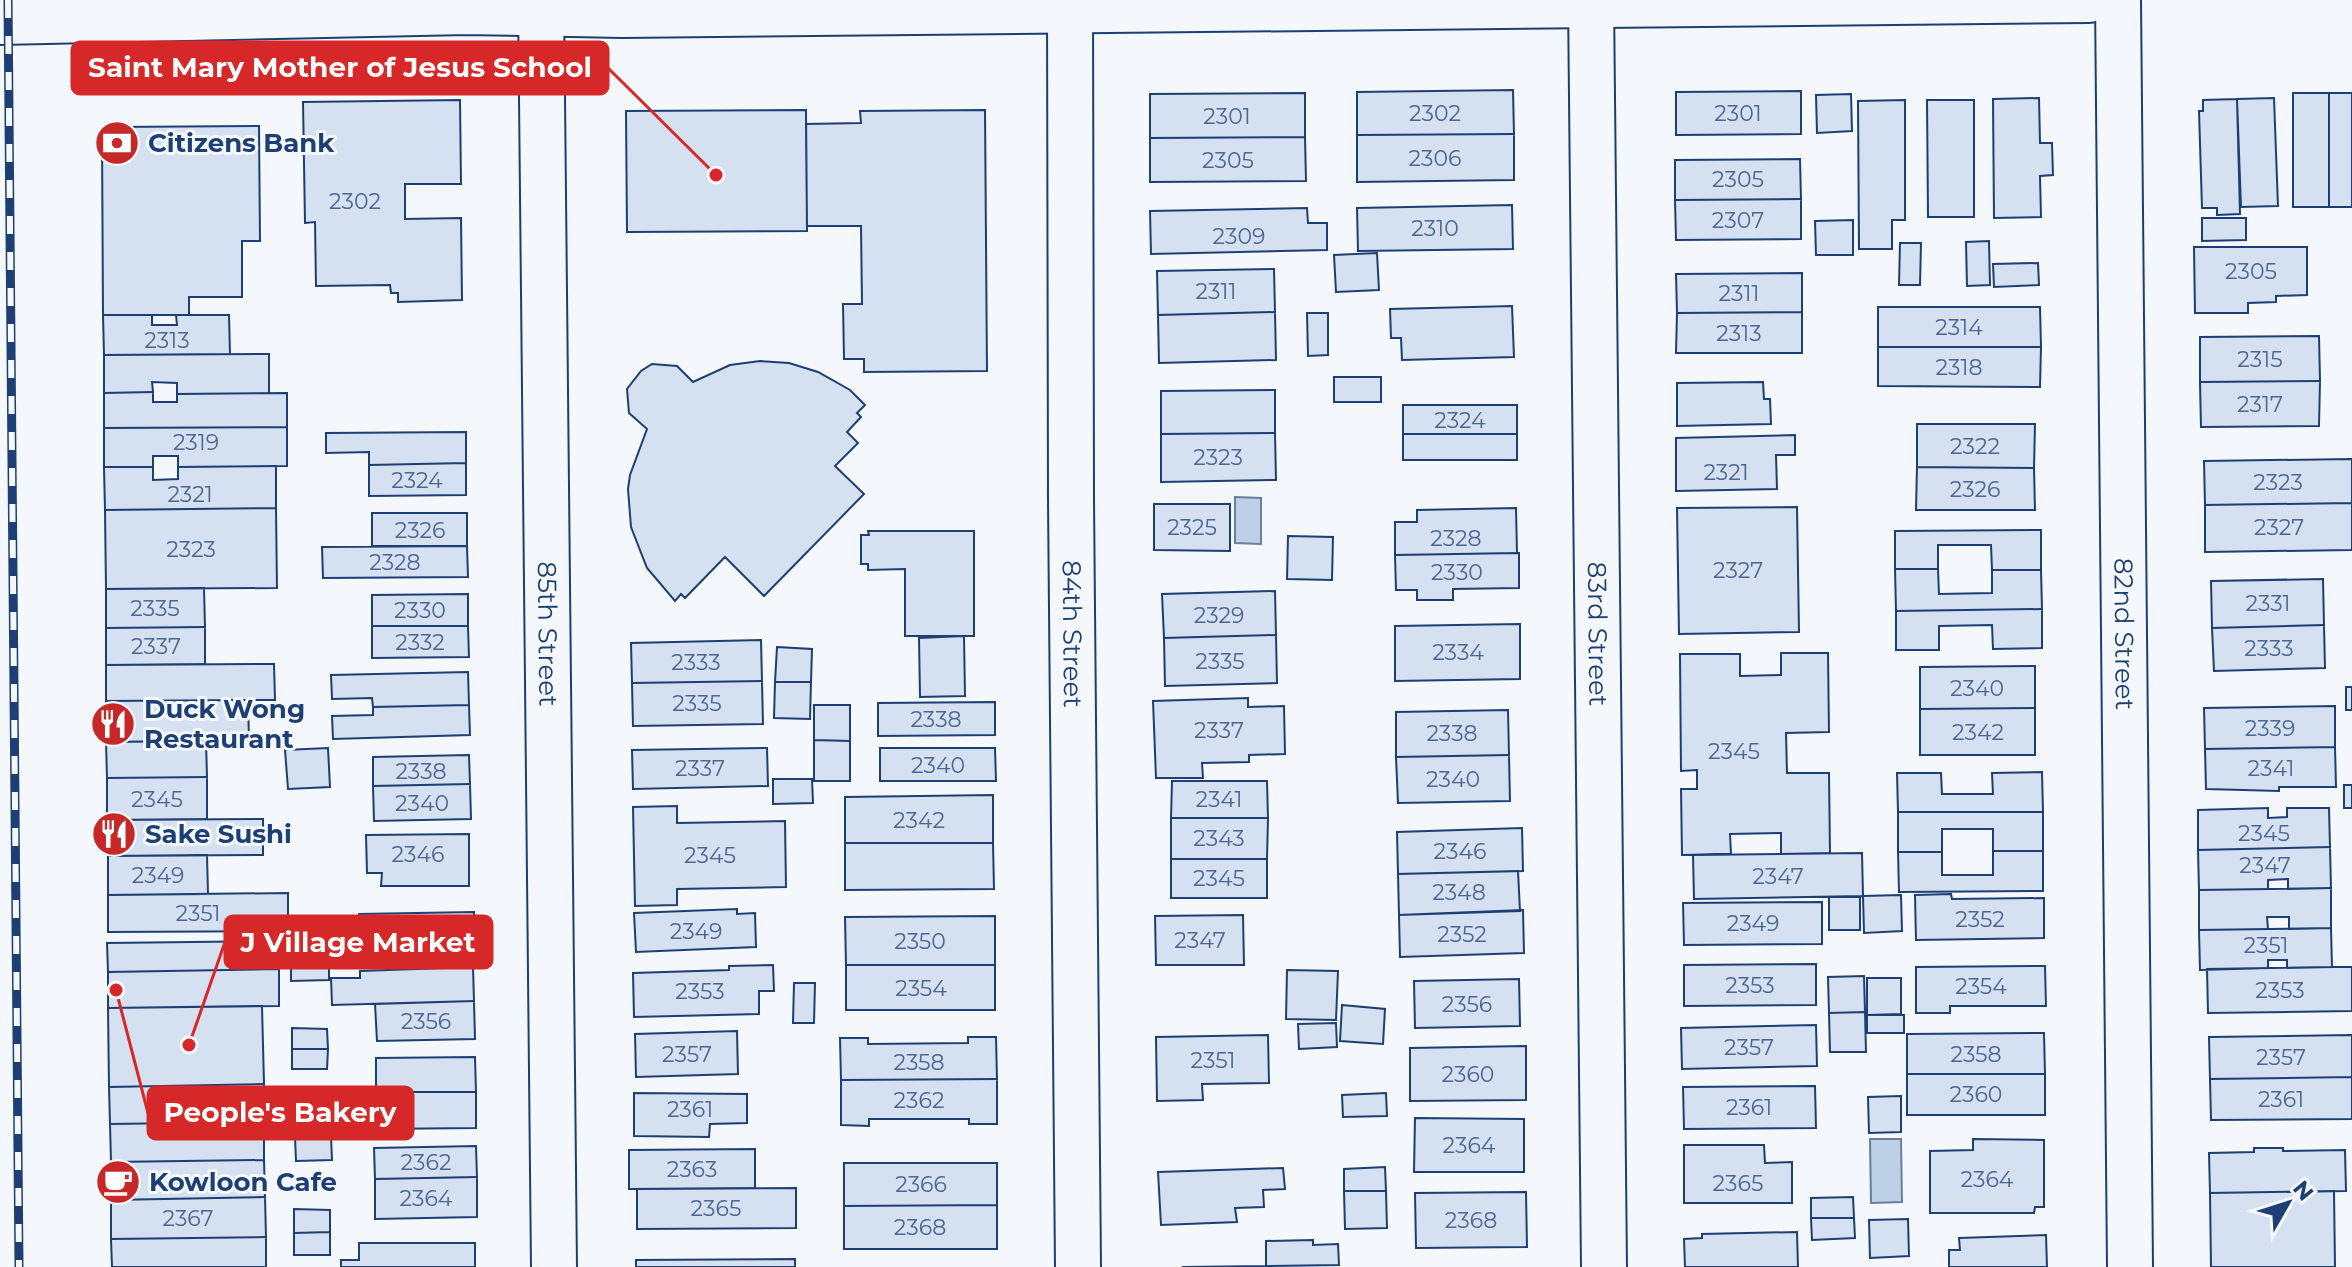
<svg xmlns="http://www.w3.org/2000/svg" width="2352" height="1267" viewBox="0 0 2352 1267" font-family="Montserrat,sans-serif">
<style>
.water{fill:#bed0e5;stroke:#687fa3;stroke-width:2}
.building{fill:#d5e0f0;stroke:#1d3f73;stroke-width:2}
.lines{fill:none;stroke-linecap:round;stroke-linejoin:round}
.minor-casing{stroke:#1d3f73;stroke-width:48}
.minor{stroke:#f4f7fb;stroke-width:44}
.rail-casing{stroke:#1d3f73;stroke-width:9}
.rail{stroke:#f4f7fb;stroke-width:6;stroke-dasharray:18;stroke-linecap:butt}
.labels{text-anchor:middle;stroke-width:6;stroke-linejoin:round;paint-order:stroke}
.number-label{font-size:22px;fill:#4b6792}
.poi-label{font-size:26px;font-weight:bold;fill:#1d3f73;stroke:#f4f7fb;text-anchor:start}
.street-label{font-size:26px;fill:#1d3f73;stroke:#f4f7fb}
.leader{fill:none;stroke:#d62828;stroke-width:3}
.callout-dot{fill:#d62828;stroke:#f4f7fb;stroke-width:3}
.callout{fill:#d62828;stroke:#d62828;stroke-width:3}
.callout-label{font-size:28px;text-anchor:middle;font-weight:bold;fill:#fff}
</style>
<rect width="100%" height="100%" fill="#f4f7fb"/>
<!-- water -->
<path class="water" d="M1235 497 1261 498V544L1235 543Z
M1870 1139H1901L1902 1202 1871 1203Z"/>
<!-- building -->
<path class="building" d="M1513 90 1514 134 1357 135V92Z
M1801 91V134L1676 135V92Z
M1305 93V137L1150 138V94Z
M2293 93H2329V207H2293Z
M2329 93H2352V207H2329Z
M1851 94 1852 131 1817 133 1816 95Z
M2039 98 2040 143H2052L2053 175 2040 176 2041 217 1994 218 1993 99Z
M2274 98 2278 206 2241 207 2237 99Z
M2237 99 2240 214 2217 215V208H2202L2199 111H2203V100Z
M460 100 461 184H405V219L461 218 462 300 398 302V293H391L390 285 316 286 315 222 305 223 303 102Z
M1905 100V220H1892V249H1859L1858 101Z
M1927 100H1974V217H1928Z
M806 110 807 231 627 232 626 111Z
M985 110 987 371 864 372V359H844L843 304H862L861 226H807L806 124 861 123 860 111Z
M259 126 260 241H242V297H189V315H103L102 137 112 127Z
M1514 134V180L1357 182V135Z
M1305 137 1306 181 1150 182V138Z
M1800 159 1801 199 1675 200V160Z
M1801 199V239L1676 240 1675 200Z
M1512 205 1513 249 1358 251 1357 208Z
M1307 208 1308 223H1327V250L1151 254 1150 211Z
M2202 218H2246V240L2202 241Z
M1853 220V255H1816L1815 221Z
M1989 241 1990 285 1967 286 1966 242Z
M1900 243H1921L1920 285H1899Z
M2194 247H2307V295L2276 296V302L2248 303V313H2195Z
M1377 253 1379 290 1336 292 1334 255Z
M2038 263 2039 285 1994 287 1993 264Z
M1274 269 1275 312 1158 315 1157 271Z
M1802 273V312L1677 313 1676 274Z
M1512 306 1514 357 1402 360 1401 338H1391L1390 309Z
M1878 307H2040L2041 347H1878Z
M1275 312 1276 360 1159 363 1158 315Z
M1802 312V353H1676L1677 313Z
M1307 313H1328V355L1308 356Z
M103 315H152V325H177L176 315H229L230 354 104 355Z
M2319 336 2320 381 2200 382V337Z
M1878 347H2041L2040 387 1878 386Z
M269 354V393L177 394V383L152 382 153 392 104 393V355Z
M760 361 789 363 818 372 850 390 865 405 857 413 861 417 847 432 858 443 835 466 864 494 764 596 725 557 685 598 681 594 675 601 647 568 631 527 628 489 630 475 647 429 629 413 627 389 641 371 652 364 677 366 693 382 730 365Z
M1334 377H1381V402H1334Z
M2320 381 2319 426 2201 427 2200 382Z
M1763 382 1764 399H1770L1771 424 1677 426V383Z
M1275 390V433L1161 434V391Z
M153 392V402H177V394L287 393V427L104 428V393Z
M1403 405H1517V434H1403Z
M1917 424H2035L2034 468 1917 467Z
M287 427V466L178 467V456H153V467H104V428Z
M466 432V463L369 465V452L326 453V433Z
M1275 433 1276 480 1161 482V434Z
M1403 434H1517V460H1403Z
M1795 435V455H1776L1777 489 1676 491V438Z
M2352 459V503L2205 505 2204 461Z
M466 463V495L369 496V465Z
M276 466V508L105 510 104 467H153V480L178 479V467Z
M1917 467 2034 468 2035 510H1916Z
M2352 503V550L2205 552V505Z
M1154 504H1230V551L1154 550Z
M1797 507 1799 632 1679 634 1677 508Z
M276 508 277 588 106 589 105 510Z
M1516 508 1517 553 1395 555V522H1417V510Z
M372 513H467V546H372Z
M2041 530V570H1992L1991 545H1938V569H1895V531Z
M868 531H974V636H905V569L868 570V564H861V535H869Z
M1288 536 1333 537 1332 580 1287 579Z
M467 546 468 577 323 578 322 547Z
M1519 553V588L1453 589V600H1417V590H1396L1395 555Z
M1895 569H1938L1939 594 1992 593V570H2041L2042 609 1896 611Z
M2323 579 2324 625 2212 628 2211 581Z
M204 588 205 627 106 628V589Z
M1275 591 1276 635 1164 638 1162 594Z
M468 594V626H372V595Z
M2042 609V648L1993 649 1992 625 1939 626V650H1896V611Z
M1520 624V679L1395 681V626Z
M2324 625 2325 668 2214 671 2212 628Z
M372 626H468L469 657 372 658Z
M205 627V664L106 665V628Z
M1276 635 1277 683 1165 686 1164 638Z
M964 636 965 696 920 697 919 638Z
M761 640 762 681 632 683 631 643Z
M777 647 812 649 811 682H775Z
M1781 653H1828L1829 732 1786 733 1787 773H1829L1830 853 1781 854V833L1730 834 1731 854 1682 855 1681 789H1697V770L1681 771 1680 654H1740V676L1781 675Z
M274 664 275 700 106 701V665Z
M2035 666V708L1920 709V667Z
M468 672 469 705 373 707 372 698 332 699 331 675Z
M762 681 763 724 633 726 632 683Z
M775 682H811L810 719 774 718Z
M2346 687H2352V710H2346Z
M1248 698V707L1284 706 1285 754 1249 755V762L1202 763 1203 778H1156L1153 701Z
M248 700 249 740 106 742V701Z
M995 702V735L878 736V703Z
M469 705 470 735 333 739 332 716 373 715V707Z
M814 705H850V741L814 740Z
M2335 706V747L2205 749 2204 708Z
M2035 708V755H1920V709Z
M1508 710 1509 755 1396 757V712Z
M814 740 850 741V781H814Z
M206 741 207 777 107 778 106 742Z
M2335 747 2336 787H2279V791L2206 789 2205 749Z
M328 748 330 787 288 789 285 750Z
M767 748 768 786 633 789 632 750Z
M880 748H995L996 781H880Z
M469 755 470 784 373 786V757Z
M1509 755 1510 801 1398 803 1396 757Z
M2042 772 2043 812H1898L1897 773H1941L1942 794H1993L1992 773Z
M207 777V819L107 820V778Z
M773 779H812L813 803 773 804Z
M1172 781H1267L1268 818H1171Z
M470 784 471 819 374 821 373 786Z
M2344 785H2352V808H2344Z
M993 795V843H845V797Z
M677 806V823L785 821 786 887 677 889V905L635 906 633 807Z
M2268 808V818L2287 817V808H2329L2330 847 2198 850V810Z
M1898 812H2043V851H1993V829H1942V852H1898Z
M1171 818H1268L1267 859H1171Z
M263 819V855L108 856 107 820Z
M1522 828 1523 871 1398 874 1397 832Z
M469 834V886H381L382 873H367L366 835Z
M845 843H993L994 889 845 890Z
M2330 847 2331 888 2288 889V879L2268 880V889L2199 890 2198 850Z
M1993 851H2043V891L1899 892 1898 852H1942V875H1993Z
M1862 853 1863 896 1694 899 1693 855Z
M207 855 208 894 108 895V856Z
M1171 859H1267V898H1171Z
M1518 871 1520 911 1399 915 1398 874Z
M2331 888V928L2289 929V917H2267L2268 929 2199 930V890Z
M288 893V931L108 932V895Z
M1951 894 1952 899 2044 898V938L1916 940 1915 895Z
M1901 895 1902 931 1864 933 1863 896Z
M1829 897H1860V930H1829Z
M1822 902V944L1684 945 1683 903Z
M737 909V914L755 913 756 947 636 952 634 913Z
M1523 910 1524 953 1400 957 1399 915Z
M474 912V948L360 950 359 914Z
M1243 915 1244 965H1156L1155 916Z
M995 916V965H846L845 917Z
M2331 928 2332 967 2287 968V960H2268V968L2200 970 2199 930Z
M279 941V969L108 972 107 943Z
M291 961H329V980L291 981Z
M1816 964V1005L1684 1006V965Z
M773 965 774 991H759V1014L634 1017 633 973 729 970V966Z
M846 965H995V1010H846Z
M2045 966 2046 1006H1950V1013H1916V967Z
M473 967 474 1001 332 1005 331 978H360V971Z
M2332 967H2352V1011L2208 1013 2207 969Z
M279 969V1006L108 1008V972Z
M1287 970 1338 971 1336 1020 1286 1019Z
M1864 976 1865 1012 1829 1013 1828 977Z
M1867 978H1901V1014L1867 1015Z
M1519 979 1520 1026 1415 1028 1414 981Z
M794 983H815L814 1023H793Z
M474 1001 475 1039 377 1041 375 1004Z
M1342 1005 1385 1009 1383 1044 1340 1041Z
M262 1006 264 1084 109 1087 108 1008Z
M1865 1012 1866 1052H1830L1829 1013Z
M1867 1015H1904V1033H1867Z
M1336 1023 1337 1047 1299 1049 1298 1024Z
M1816 1025 1817 1066 1682 1069 1681 1028Z
M292 1028 327 1029 328 1049H292Z
M737 1031 738 1074 636 1077 635 1034Z
M2044 1033 2045 1074H1907V1034Z
M1268 1035 1269 1083 1202 1084 1203 1100 1157 1101 1156 1037Z
M2352 1035V1077L2210 1079 2209 1037Z
M968 1037H996L997 1079 841 1080 840 1038H868V1044L968 1043Z
M1526 1046V1100L1410 1101V1048Z
M292 1049H328L327 1069H292Z
M475 1057 476 1092H376V1058Z
M1907 1074H2045V1115H1907Z
M2352 1077V1119L2211 1120 2210 1079Z
M997 1079V1124H969V1119H869V1126L841 1125V1080Z
M264 1084V1122L110 1124 109 1087Z
M1815 1086 1816 1128 1684 1129 1683 1087Z
M376 1092H476V1128L376 1129Z
M634 1093 747 1094V1123L710 1124 709 1137 634 1136Z
M1386 1093 1387 1116 1343 1117 1342 1095Z
M1901 1096V1132L1869 1133 1868 1097Z
M1415 1118 1524 1119V1172H1414Z
M264 1122V1160L111 1162 110 1124Z
M331 1136 332 1160 296 1161 295 1138Z
M1973 1139 2044 1140V1207H2035L2034 1213H1930V1151L1973 1150Z
M1684 1145H1764L1765 1163 1792 1162V1203H1684Z
M476 1146 477 1177 375 1179 374 1148Z
M2254 1148H2283V1151L2345 1150 2346 1191 2210 1193 2209 1153 2254 1152Z
M755 1149V1188L629 1189V1150Z
M264 1160 265 1197 111 1200V1162Z
M844 1163H997V1205L844 1206Z
M1385 1167 1386 1191H1344V1169Z
M1283 1168 1285 1189 1263 1190 1264 1207 1235 1208 1237 1222 1161 1225 1158 1172Z
M477 1177V1217L375 1219V1179Z
M796 1188V1228L637 1229V1189Z
M1344 1191H1386L1387 1228 1345 1229Z
M2334 1191 2335 1267H2211L2210 1193Z
M1526 1192 1527 1247 1416 1248 1415 1193Z
M265 1197 266 1237 111 1239V1200Z
M1853 1197 1854 1218H1811V1198Z
M997 1205V1249H844V1206Z
M294 1209 330 1210V1232L294 1233Z
M1811 1218H1854L1855 1238 1812 1240Z
M1908 1219 1909 1256 1870 1258 1869 1220Z
M330 1232V1255H294V1233Z
M1797 1232 1798 1267H1685L1684 1239 1702 1238V1234Z
M2046 1235 2047 1267H1949V1250H1960L1959 1238Z
M266 1237V1267H112L111 1239Z
M1313 1240V1245L1338 1244 1339 1265 1266 1266V1241Z
M359 1243H475V1267H341V1260H359Z
M795 1259V1267H636V1260Z
M1266 1266 1296 1267H1182Z"/>
<g class="lines">
<!-- minor casing -->
<g class="minor-casing">
<g id="minor">
<path id="s1" d="M541 0 554 1267"/>
<path id="s2" d="M1070 0 1071 499 1078 1267"/>
<path id="s3" d="M1591 0 1604 1267"/>
<path id="s4" d="M2118 0 2130 1267"/>
<path d="M0 22 466 12 622 15 2089 0"/>
</g>
</g>
<!-- minor -->
<use href="#minor" class="minor"/>
<!-- rail casing -->
<g class="rail-casing">
<path id="rail" d="M8 0 19 1267"/>
</g>
<!-- rail -->
<use href="#rail" class="rail"/>
</g>
<!-- icons -->
<defs>
<g id="bank-disc" transform="scale(2.3)"><circle r="9.5" fill="#c62828" stroke="#f4f7fb"/><path d="M-6-4H6V4H-6ZM0-2.3a2.3 2.3 0 1 0 0 4.6a2.3 2.3 0 1 0 0-4.6Z" fill="#fff"/></g>
<g id="restaurant-disc" transform="scale(2.3)"><circle r="9.5" fill="#c62828" stroke="#f4f7fb"/><path d="M-5-6h1v4h1v-4h1v4h1v-4h1v5L-1.5 .5V6h-2V.5L-5-1ZM5-6V6H3V1.5H1.5Q1.5-4 5-6Z" fill="#fff"/></g>
<g id="cafe-disc" transform="scale(2.3)"><circle r="9.5" fill="#c62828" stroke="#f4f7fb"/><path d="M-5.5-4.5H6V0H3Q3 3.5 0 3.5H-2.5Q-5.5 3.5-5.5 0ZM3-3.2v2h1.7v-2ZM-6 4.5H4V6H-6Z" fill="#fff"/></g>
</defs>
<g fill-rule="evenodd">
<use href="#bank-disc" x="117" y="143"/>
<use href="#restaurant-disc" x="113" y="724"/>
<use href="#restaurant-disc" x="114" y="834"/>
<use href="#cafe-disc" x="118" y="1182"/>
</g>
<g class="labels">
<!-- number labels -->
<g class="number-label">
<text x="1435" y="121">2302</text>
<text x="1738" y="121">2301</text>
<text x="1227" y="124">2301</text>
<text x="1435" y="166">2306</text>
<text x="1228" y="168">2305</text>
<text x="1738" y="187">2305</text>
<text x="355" y="209">2302</text>
<text x="1738" y="228">2307</text>
<text x="1435" y="236">2310</text>
<text x="1239" y="244">2309</text>
<text x="2251" y="279">2305</text>
<text x="1216" y="299">2311</text>
<text x="1739" y="301">2311</text>
<text x="1959" y="335">2314</text>
<text x="1739" y="341">2313</text>
<text x="167" y="348">2313</text>
<text x="2260" y="367">2315</text>
<text x="1959" y="375">2318</text>
<text x="2260" y="412">2317</text>
<text x="1460" y="428">2324</text>
<text x="196" y="450">2319</text>
<text x="1975" y="454">2322</text>
<text x="1218" y="465">2323</text>
<text x="1726" y="480">2321</text>
<text x="417" y="488">2324</text>
<text x="2278" y="490">2323</text>
<text x="1975" y="497">2326</text>
<text x="190" y="502">2321</text>
<text x="1192" y="535">2325</text>
<text x="2279" y="535">2327</text>
<text x="420" y="538">2326</text>
<text x="1456" y="546">2328</text>
<text x="191" y="557">2323</text>
<text x="395" y="570">2328</text>
<text x="1738" y="578">2327</text>
<text x="1457" y="580">2330</text>
<text x="2268" y="611">2331</text>
<text x="155" y="616">2335</text>
<text x="420" y="618">2330</text>
<text x="1219" y="623">2329</text>
<text x="420" y="650">2332</text>
<text x="156" y="654">2337</text>
<text x="2269" y="656">2333</text>
<text x="1458" y="660">2334</text>
<text x="1220" y="669">2335</text>
<text x="696" y="670">2333</text>
<text x="1977" y="696">2340</text>
<text x="697" y="711">2335</text>
<text x="936" y="727">2338</text>
<text x="2270" y="736">2339</text>
<text x="1219" y="738">2337</text>
<text x="1978" y="740">2342</text>
<text x="1452" y="741">2338</text>
<text x="1734" y="759">2345</text>
<text x="938" y="773">2340</text>
<text x="700" y="776">2337</text>
<text x="2271" y="776">2341</text>
<text x="421" y="779">2338</text>
<text x="1453" y="787">2340</text>
<text x="157" y="807">2345</text>
<text x="1219" y="807">2341</text>
<text x="422" y="811">2340</text>
<text x="919" y="828">2342</text>
<text x="2264" y="841">2345</text>
<text x="1219" y="846">2343</text>
<text x="1460" y="859">2346</text>
<text x="418" y="862">2346</text>
<text x="710" y="863">2345</text>
<text x="2265" y="873">2347</text>
<text x="158" y="883">2349</text>
<text x="1778" y="884">2347</text>
<text x="1219" y="886">2345</text>
<text x="1459" y="900">2348</text>
<text x="198" y="921">2351</text>
<text x="1980" y="927">2352</text>
<text x="1753" y="931">2349</text>
<text x="696" y="939">2349</text>
<text x="1462" y="942">2352</text>
<text x="1200" y="948">2347</text>
<text x="920" y="949">2350</text>
<text x="2266" y="953">2351</text>
<text x="1750" y="993">2353</text>
<text x="1981" y="994">2354</text>
<text x="921" y="996">2354</text>
<text x="2280" y="998">2353</text>
<text x="700" y="999">2353</text>
<text x="1467" y="1012">2356</text>
<text x="426" y="1029">2356</text>
<text x="1749" y="1055">2357</text>
<text x="687" y="1062">2357</text>
<text x="1976" y="1062">2358</text>
<text x="2281" y="1065">2357</text>
<text x="1213" y="1068">2351</text>
<text x="919" y="1070">2358</text>
<text x="1468" y="1082">2360</text>
<text x="1976" y="1102">2360</text>
<text x="2281" y="1107">2361</text>
<text x="919" y="1108">2362</text>
<text x="1749" y="1115">2361</text>
<text x="690" y="1117">2361</text>
<text x="1469" y="1153">2364</text>
<text x="426" y="1170">2362</text>
<text x="692" y="1177">2363</text>
<text x="1987" y="1187">2364</text>
<text x="1738" y="1191">2365</text>
<text x="921" y="1192">2366</text>
<text x="426" y="1206">2364</text>
<text x="716" y="1216">2365</text>
<text x="188" y="1226">2367</text>
<text x="1471" y="1228">2368</text>
<text x="920" y="1235">2368</text>
</g>
<!-- poi labels -->
<g class="poi-label">
<text x="148" y="152">Citizens Bank</text>
<text x="144" y="718">Duck Wong<tspan x="144" dy="30">Restaurant</tspan></text>
<text x="145" y="843">Sake Sushi</text>
<text x="149" y="1191">Kowloon Cafe</text>
</g>
<!-- street labels -->
<g class="street-label">
<text dy="9" stroke="none"><textPath href="#s1" startOffset="634">85th Street</textPath></text>
<text dy="9" stroke="none"><textPath href="#s3" startOffset="634">83rd Street</textPath></text>
<text dy="9" stroke="none"><textPath href="#s4" startOffset="634">82nd Street</textPath></text>
<text dy="9" stroke="none"><textPath href="#s2" startOffset="634">84th Street</textPath></text>
</g>
</g>
<!-- callouts -->
<path class="leader" d="M716 175L608 68M189 1045L225 942M116 990L148 1113"/>
<g class="callout-dot">
<circle cx="716" cy="175" r="8"/>
<circle cx="189" cy="1045" r="8"/>
<circle cx="116" cy="990" r="8"/>
</g>
<g class="callout">
<rect x="72" y="42" width="536" height="52" rx="8"/>
<rect x="225" y="916" width="267" height="52" rx="8"/>
<rect x="148" y="1087" width="265" height="52" rx="8"/>
</g>
<g class="callout-label">
<text x="340" y="77">Saint Mary Mother of Jesus School</text>
<text x="358" y="952">J Village Market</text>
<text x="280" y="1122">People's Bakery</text>
</g>
<!-- north arrow -->
<g transform="translate(2288 1203) rotate(51)" stroke="#f4f7fb" stroke-width="6" paint-order="stroke">
<path d="M0-6L14 30L0 20L-14 30Z" fill="#1d3f73"/>
<text y="-12" font-size="22" font-weight="bold" text-anchor="middle" fill="#1d3f73">N</text>
</g>
</svg>
